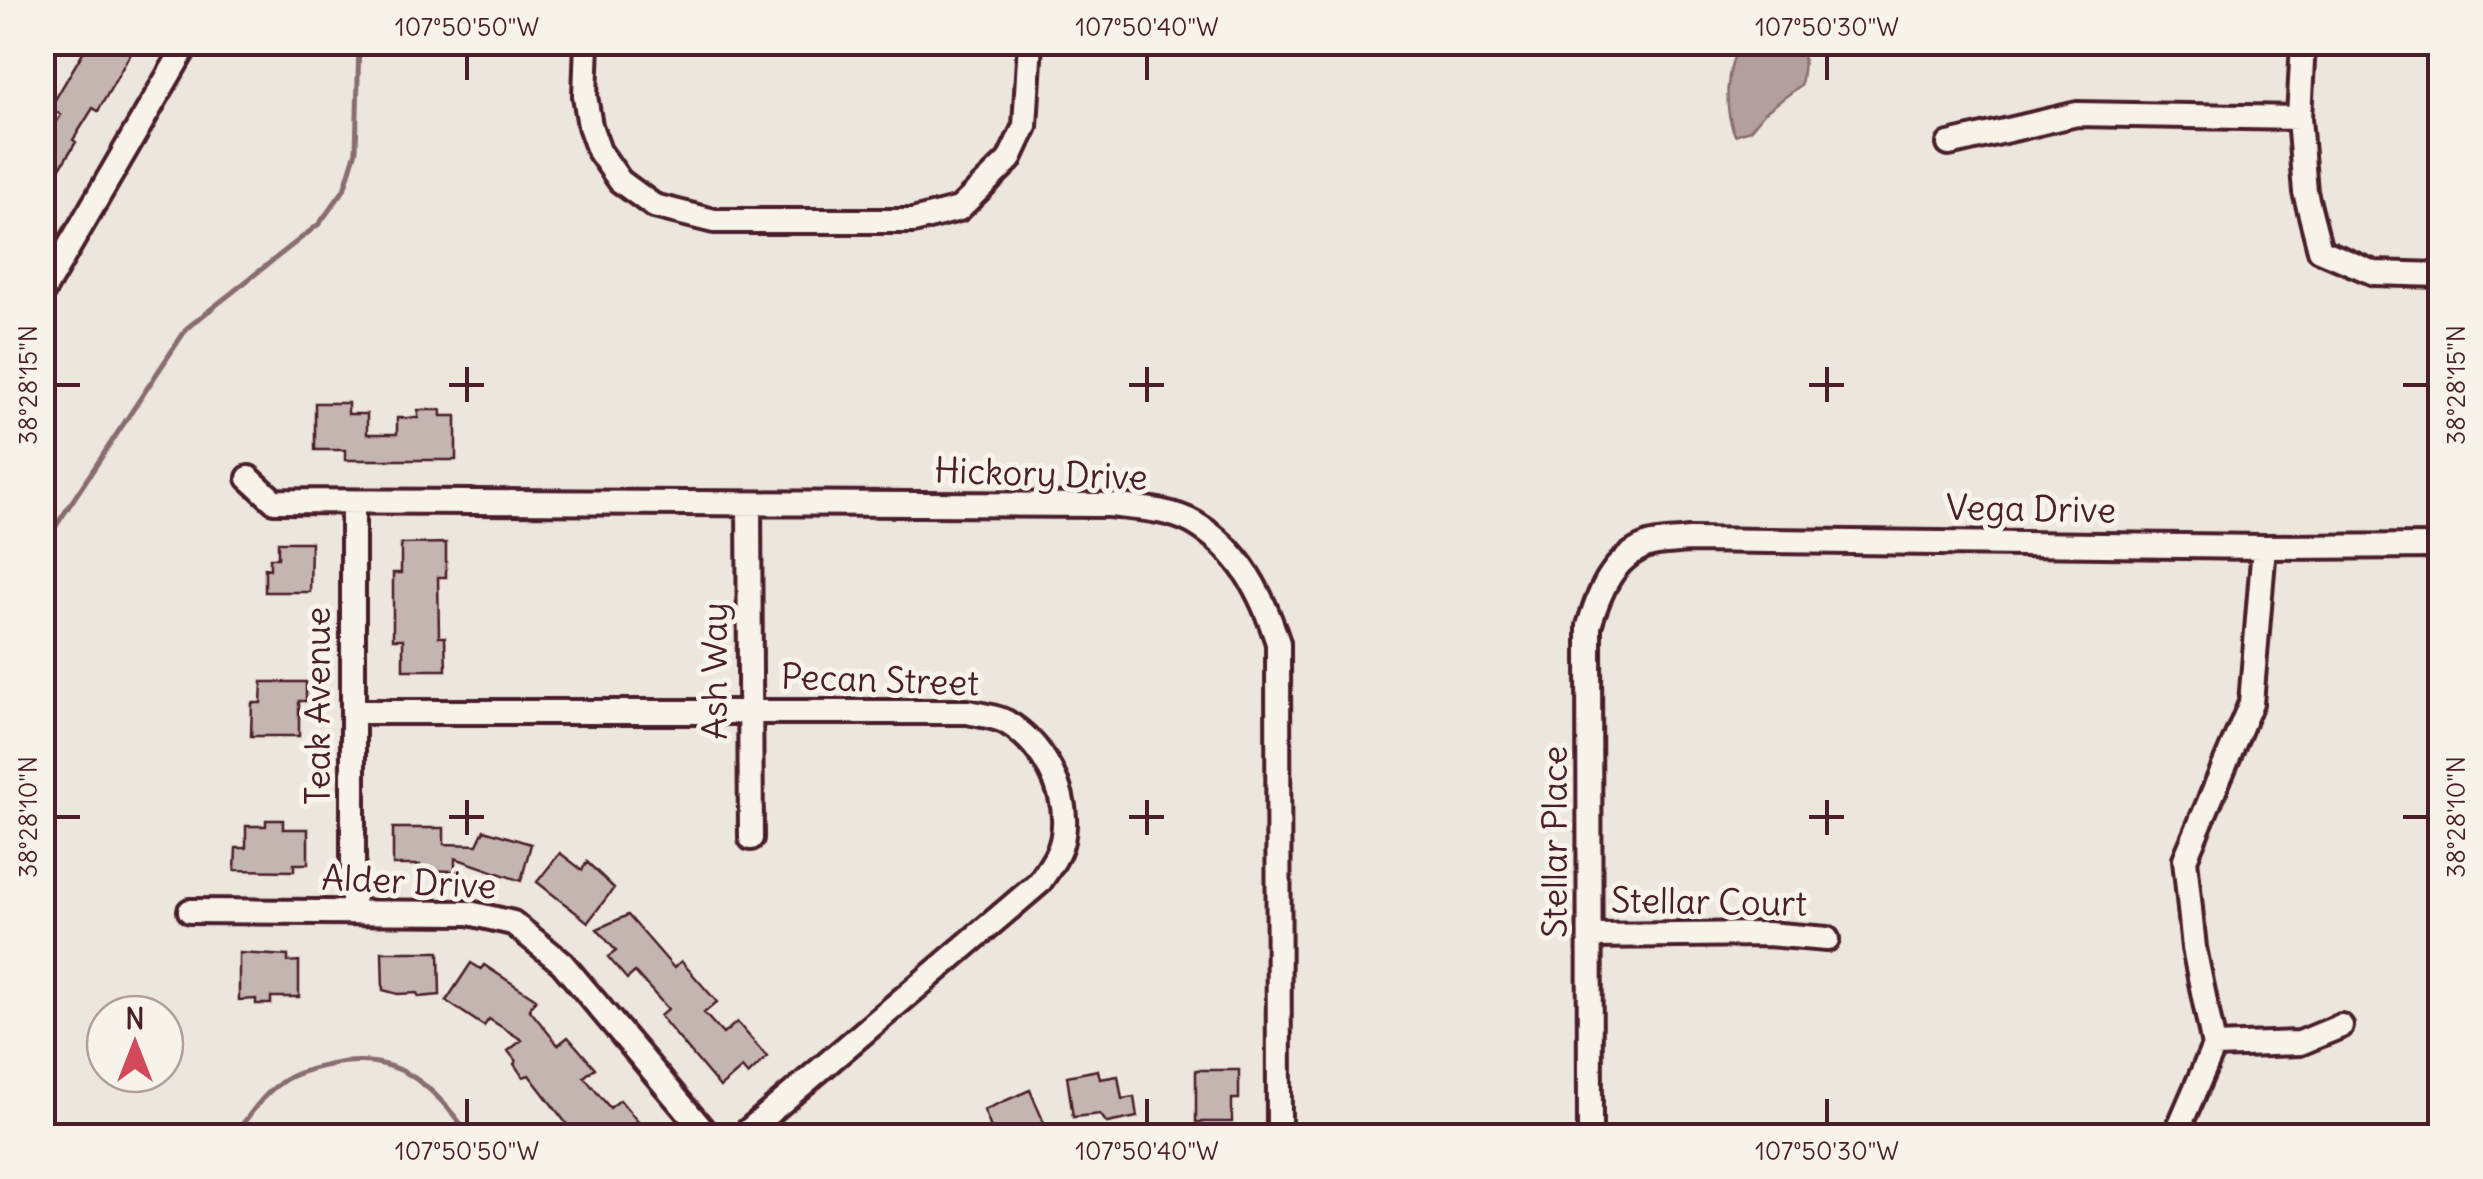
<svg xmlns="http://www.w3.org/2000/svg" width="2483" height="1179" viewBox="0 0 2483 1179" font-family="Delius,sans-serif">
<style>
.water{fill:#b39f9d;stroke:#896c6f;stroke-width:2.5}
.lines{fill:none;stroke-linecap:round;stroke-linejoin:round}
.stream{stroke:#896c6f;stroke-width:5}
.building{fill:#c4b5b0;stroke:#4a1f2b;stroke-width:2.5}
.minor-casing{stroke:#4a1f2b;stroke-width:30}
.minor{stroke:#f7f3e8;stroke-width:22}
.ticks{fill:none;stroke:#4a1f2b;stroke-width:4}
.labels{text-anchor:middle;stroke-width:10;stroke-linejoin:round;paint-order:stroke}
.street-label{font-size:35px;fill:#4a1f2b;stroke:#f7f3e8}
.neatline{fill:none;stroke:#4a1f2b;stroke-width:4}
.ticks-label{font-size:25px;text-anchor:middle;fill:#4a1f2b}
</style>
<rect width="100%" height="100%" fill="#ece6dd"/>
<filter id="ink" filterUnits="userSpaceOnUse"><feTurbulence type="fractalNoise" baseFrequency=".01" numOctaves="2"/><feDisplacementMap in="SourceGraphic" scale="20" xChannelSelector="R" yChannelSelector="G"/><feConvolveMatrix kernelMatrix="1 2 1 2 8 2 1 2 1" color-interpolation-filters="sRGB"/></filter>
<g filter="url(#ink)">
<!-- water -->
<path class="water" d="M1740 43H1798C1807 53 1803 72 1801 85L1764 113 1750 130 1735 135C1723 107 1726 69 1740 43Z"/>
<g class="lines">
<!-- stream -->
<path class="stream" d="M42 547 187 328 319 224 344 190 356 151 359 42
M233 1136C247 1120 261 1096 279 1084 291 1074 314 1068 329 1065 398 1050 432 1085 470 1136"/>
</g>
<!-- building -->
<path class="building" d="M89 42H137L98 111 93 108 73 140 76 142 42 197V146L61 115 50 108Z
M315 403H348V414H367V434H397V418H418V410H441V416H456V460H345V450H315Z
M278 542H311L310 592H265V568L270 569V558H278Z
M446 543V577H438L439 637H445L446 670H403V639H393V573H401V544Z
M262 682H306V701H299V736H251L252 703H261Z
M266 820H283V829H308V864H294V871L235 870 236 848H246V826H266Z
M393 828H444V844L477 845 484 830 531 844 521 881 455 858V871L420 870V865H393Z
M560 853 582 870 587 862 614 888 588 922 537 882Z
M628 915 674 968 681 961 717 1002 704 1013 723 1034 737 1022 767 1057 748 1075 742 1068 720 1087 660 1016 668 1009 635 972 627 979 608 957 616 951 597 929Z
M382 952H439L440 995 419 997 417 993 398 994 383 990Z
M239 953 288 956V962L299 961V997H271V1004H256V999L239 1000Z
M471 963 481 969 484 965 536 999 529 1009 558 1045 568 1037 595 1068 584 1077 610 1108 620 1100 644 1129 634 1136H576L529 1075 523 1077 514 1064 516 1061 508 1051 522 1040 489 1019 484 1026 446 1001Z
M1098 1070 1100 1079 1118 1076 1122 1099 1134 1097 1137 1117 1107 1123 1100 1114 1073 1117 1067 1076Z
M1196 1070H1239V1099H1232V1122H1196Z
M1030 1090 1047 1130 1032 1136H994L984 1110Z"/>
<g class="lines">
<!-- minor casing -->
<g class="minor-casing">
<path id="minor" d="M587 42 585 96 590 126 599 151 620 181 654 206 714 221H913L959 209 1009 160 1025 126 1030 42
M2303 42 2299 118 2305 192 2320 250 2374 273 2440 275
M1949 144 2077 114 2299 118
M42 293 188 42
M249 478 274 501 1109 505C1135 508 1170 509 1194 523 1241 551 1262 594 1278 643L1279 1136
M749 504 751 838
M353 712H968C980 715 995 716 1006 722 1042 743 1070 792 1063 835 1061 853 1049 868 1039 883L742 1136
M353 910V502
M190 911 469 913 513 923 562 963 708 1136
M1591 936 1767 934 1827 939
M2214 1046 2300 1043 2341 1026
M1590 1136 1589 626C1599 593 1612 558 1648 545 1660 541 1676 542 1688 540L2264 547 2440 546
M2175 1136 2214 1046 2194 948 2185 859 2251 703 2264 547"/>
</g>
<!-- minor -->
<use href="#minor" class="minor"/>
</g>
</g>
<!-- ticks -->
<path class="ticks" d="M467 55V80M1147 55V80M1827 55V80M467 367V402M1147 367V402M1827 367V402M55 385H80M449 385H484M1129 385H1164M1809 385H1844M2403 385H2428M467 800V835M1147 800V835M1827 800V835M55 817H80M449 817H484M1129 817H1164M1809 817H1844M2403 817H2428M467 1099V1124M1147 1099V1124M1827 1099V1124"/>
<g class="labels">
<!-- street labels -->
<g class="street-label">
<text transform="translate(1041 474) rotate(2)" y="12">Hickory Drive</text>
<text transform="translate(2031 509) rotate(1)" y="12">Vega Drive</text>
<text transform="translate(715 671) rotate(-90)" y="12">Ash Way</text>
<text transform="translate(880 680) rotate(2)" y="12">Pecan Street</text>
<text transform="translate(318 706) rotate(-90)" y="12">Teak Avenue</text>
<text transform="translate(1555 842) rotate(-90)" y="12">Stellar Place</text>
<text transform="translate(409 882) rotate(3)" y="12">Alder Drive</text>
<text transform="translate(1709 902) rotate(1)" y="12">Stellar Court</text>
</g>
</g>
<!-- margin -->
<rect width="2483" height="1179" fill="none" stroke="#f7f3e8" stroke-width="110"/>
<!-- north arrow -->
<g transform="translate(135 1044)"><circle r="48" fill="#f7f3e8" stroke="#b29e9c" stroke-width="2.5"/>
<path d="M0-8L18 38L0 25L-18 38Z" fill="#d1495b"/>
<text y="-15" font-size="28" font-weight="bold" text-anchor="middle" fill="#4a1f2b">N</text>
</g>
<rect x="55" y="55" width="2373" height="1069" class="neatline"/>
<g class="ticks-label">
<text x="467" y="36">107°50'50"W</text>
<text x="1147" y="36">107°50'40"W</text>
<text x="1827" y="36">107°50'30"W</text>
<text transform="translate(28 385) rotate(-90)" y="9">38°28'15"N</text>
<text transform="translate(2456 385) rotate(-90)" y="9">38°28'15"N</text>
<text transform="translate(28 817) rotate(-90)" y="9">38°28'10"N</text>
<text transform="translate(2456 817) rotate(-90)" y="9">38°28'10"N</text>
<text x="467" y="1160">107°50'50"W</text>
<text x="1147" y="1160">107°50'40"W</text>
<text x="1827" y="1160">107°50'30"W</text>
</g>
</svg>
